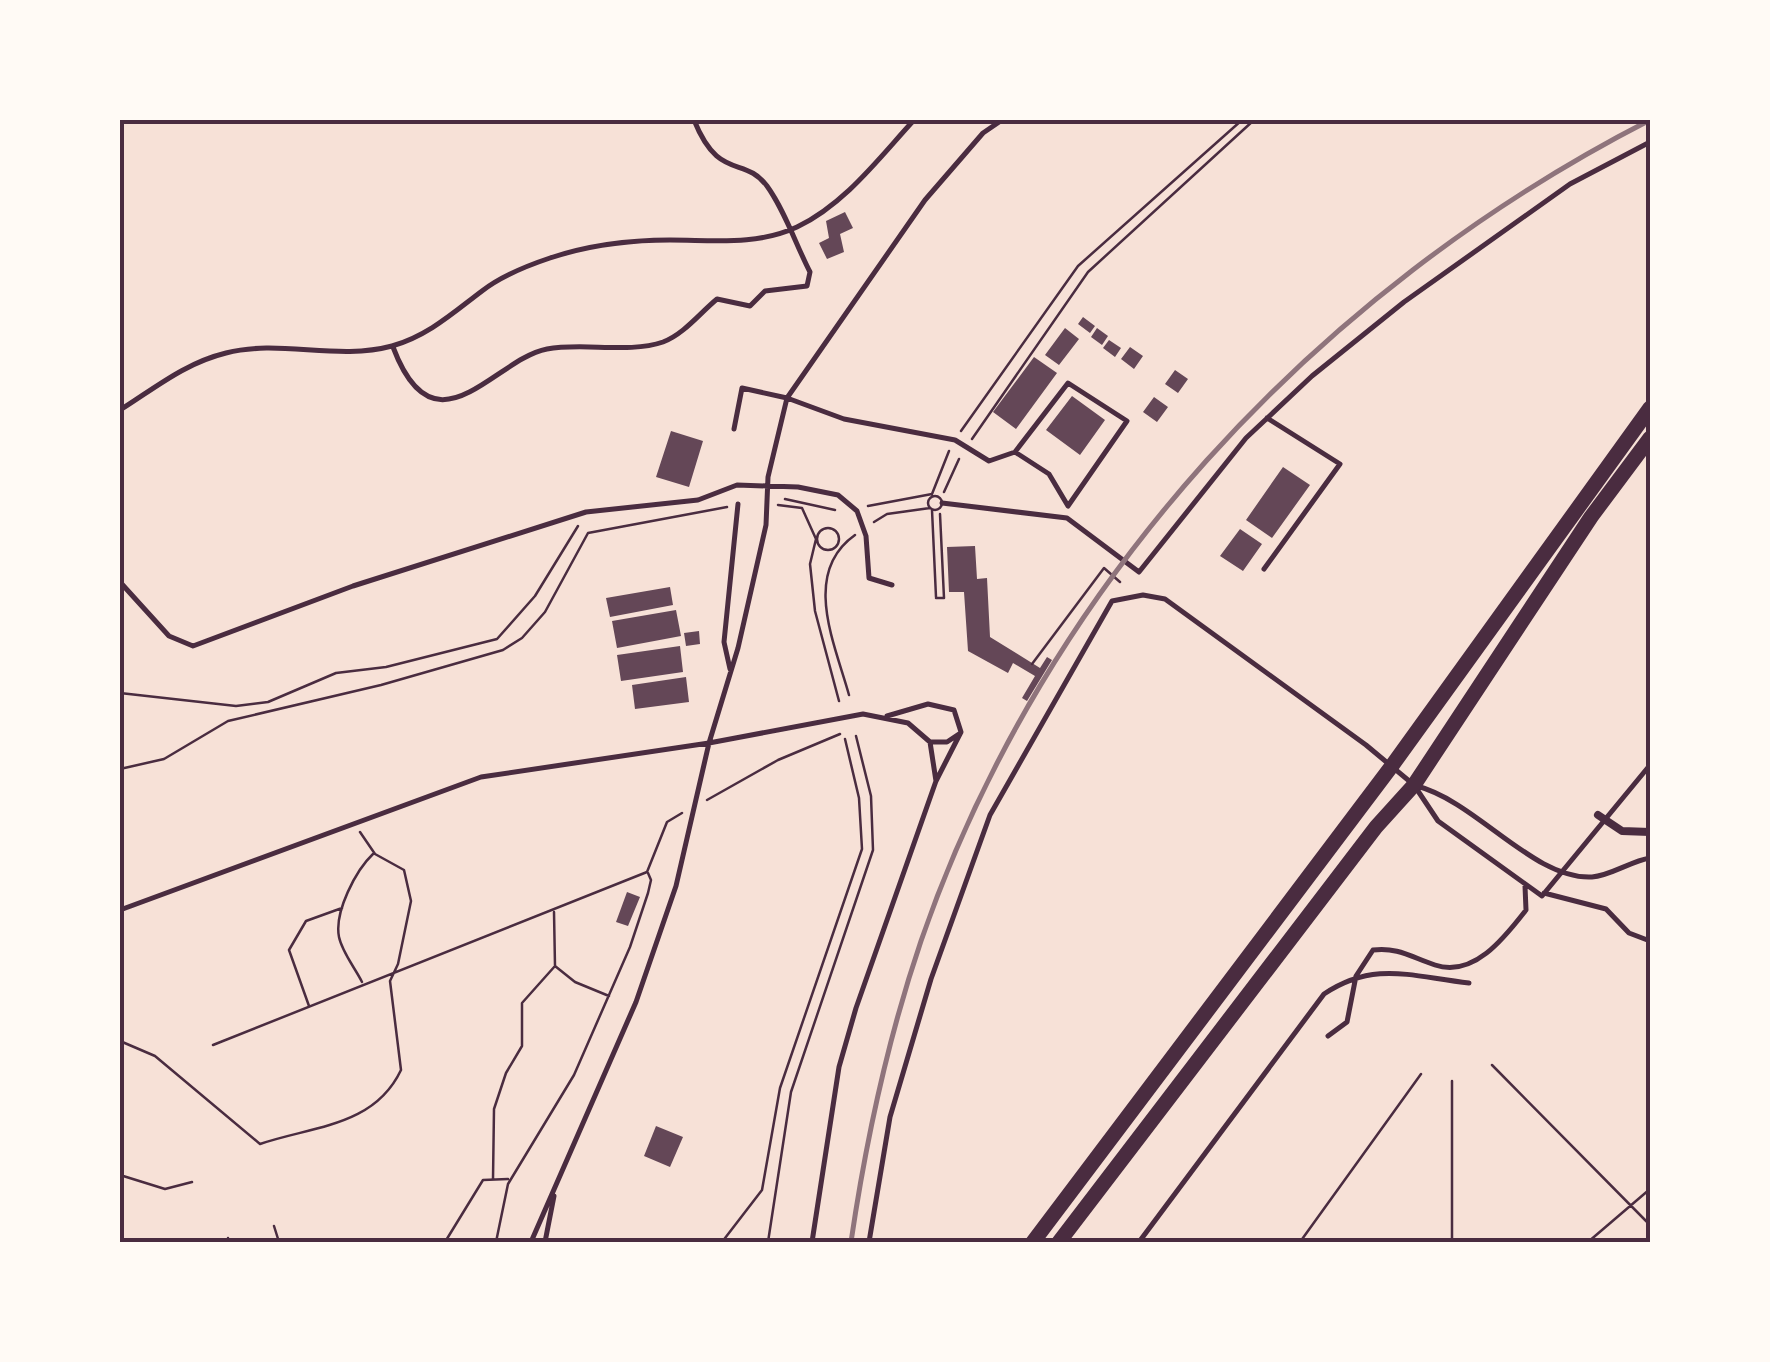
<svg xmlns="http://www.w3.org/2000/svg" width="1770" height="1362" viewBox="0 0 1770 1362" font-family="Lato,sans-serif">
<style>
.building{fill:#644757}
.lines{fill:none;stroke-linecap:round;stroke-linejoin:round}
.path{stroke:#4a2c40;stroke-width:2.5}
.service{stroke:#4a2c40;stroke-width:5}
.pedestrian{stroke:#4a2c40;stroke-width:8}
.primary{stroke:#4a2c40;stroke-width:15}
.rail{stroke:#8f747c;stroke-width:5}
.neatline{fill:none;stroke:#4a2c40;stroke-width:4}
</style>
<rect width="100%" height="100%" fill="#f7e1d7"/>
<!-- building -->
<path class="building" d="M845 212 853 228 840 234 844 252 827 259 819 243 829 238 826 221Z
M1083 317 1095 326 1090 333 1078 324Z
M1065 328 1079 339 1059 365 1045 355Z
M1097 328 1108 336 1102 345 1091 337Z
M1109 340 1121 348 1115 357 1103 348Z
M1130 347 1143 356 1134 369 1121 359Z
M1034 357 1057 373 1016 429 993 412Z
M1175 370 1188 379 1178 393 1165 384Z
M1072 396 1105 420 1080 455 1046 430Z
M1154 397 1168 407 1157 422 1143 412Z
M671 431 703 441 689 487 656 477Z
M1283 467 1310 485 1272 538 1246 520Z
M1240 529 1262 544 1243 571 1220 556Z
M975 546 977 579 987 578 990 637 1040 668 1047 657 1052 660 1027 701 1022 698 1035 676 1013 663 1008 673 968 651 964 592H949L947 547Z
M670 587 673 605 610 617 606 598Z
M676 610 681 636 617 648 612 621Z
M699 631 700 644 686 646 684 633Z
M680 646 683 672 621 681 617 655Z
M686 677 689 702 635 709 632 685Z
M627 892 640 897 628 926 616 922Z
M656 1126 683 1137 670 1167 644 1156Z"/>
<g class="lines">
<!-- path -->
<path class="path" d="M961 431 1078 266 1242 120
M972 439 1088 272 1254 120
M944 492 959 459
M928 503a7 7 0 1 1 14 0a7 7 0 1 1-14 0Z
M785 499 835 510
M778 505 802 508 816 539 810 564 815 611 839 701
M868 506 932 494 949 451
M932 510 936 597
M874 522 887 514 930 508
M817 539a11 11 0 1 1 22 0a11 11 0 1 1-22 0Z
M936 598H944L940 514
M1032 664 1104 568 1120 582
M120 693 236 706 268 702 336 673 386 667 497 639 535 596 578 526
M849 695C835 644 801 573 855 535
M120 769 164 759 228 721 381 685 503 650 522 638 545 612 588 533 727 507
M707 800 778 760 840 734
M554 912 555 966 575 982 609 996
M362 982C355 968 342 952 339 937 334 912 356 870 373 854
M309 1006 289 950 306 921 342 908
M120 1041 155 1056 260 1144C312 1126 374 1127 401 1070L390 981 398 964 411 901 404 870 375 854 360 832
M213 1045 647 872 667 822 682 813
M1492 1065 1650 1225
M1452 1081V1242
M120 1175 165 1189 192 1182
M493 1179 494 1109 506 1073 522 1046V1003L555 966
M274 1226 279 1242
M228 1238V1242
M445 1242 483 1180 508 1179
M496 1242 508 1184 574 1075 630 947 648 893 651 880 648 873
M722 1242 762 1190 780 1088 862 849 859 798 845 739
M725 1242H746
M768 1242 791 1092 873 850 871 796 856 736
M1300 1242 1421 1074
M1588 1242 1650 1189"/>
<!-- service -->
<path class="service" d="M393 347C435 459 494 359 547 349 583 342 628 354 663 342 684 334 700 313 717 299L750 306 765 291 807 286 810 272C796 245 785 211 767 186 744 155 719 182 694 120
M120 410C155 388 185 363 226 353 280 339 337 361 392 346 428 336 454 312 482 291 500 277 529 265 550 258 589 245 629 240 670 240 713 240 756 246 797 227 845 204 879 158 914 120
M734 429 742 388 787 398 844 419 955 440 989 461 1015 452 1068 383 1127 421 1068 506 1049 474 1015 452
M942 503 1067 518 1139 572 1246 438 1312 376 1404 302 1570 184 1650 142
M1264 569 1340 464 1267 418
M120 582 169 636 193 646 353 586 586 512 698 500 737 485 798 487 838 495 857 511 866 536 869 578 892 585
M730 669 724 642 738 504
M930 742H947L959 734
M1417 786C1477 802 1534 880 1592 877 1610 876 1631 861 1650 858
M1544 893 1606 909 1629 933 1650 941
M120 910 481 777 709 743 863 714 908 723 930 742 936 781
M1328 1036 1347 1022 1356 976 1373 950C1398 947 1411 957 1435 965 1474 978 1505 937 1526 910L1525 886
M531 1242 636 1002 676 886 709 743 738 648 766 525 768 477 787 398 925 200 983 133 1002 120
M545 1242 554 1196
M812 1242 839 1067 856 1008 936 781 961 732 954 710 928 704 887 716
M869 1242 890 1117 931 979 990 815 1112 601 1143 595 1165 599 1366 745 1414 785 1438 821 1542 896 1650 765
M1139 1242 1324 994C1375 960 1412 977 1469 983"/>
<!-- pedestrian -->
<path class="pedestrian" d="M1598 815 1622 831 1650 832"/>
<!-- primary -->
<path class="primary" d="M1033 1242 1391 767 1650 408
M1059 1242 1376 827 1414 785 1591 517 1650 438"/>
<!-- rail -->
<path class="rail" d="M851 1242C866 1140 888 1038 921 941 1044 584 1316 291 1650 120"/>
</g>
<!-- border -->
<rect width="1770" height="1362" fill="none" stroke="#fffaf5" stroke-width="245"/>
<rect x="122" y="122" width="1526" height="1118" class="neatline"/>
</svg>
